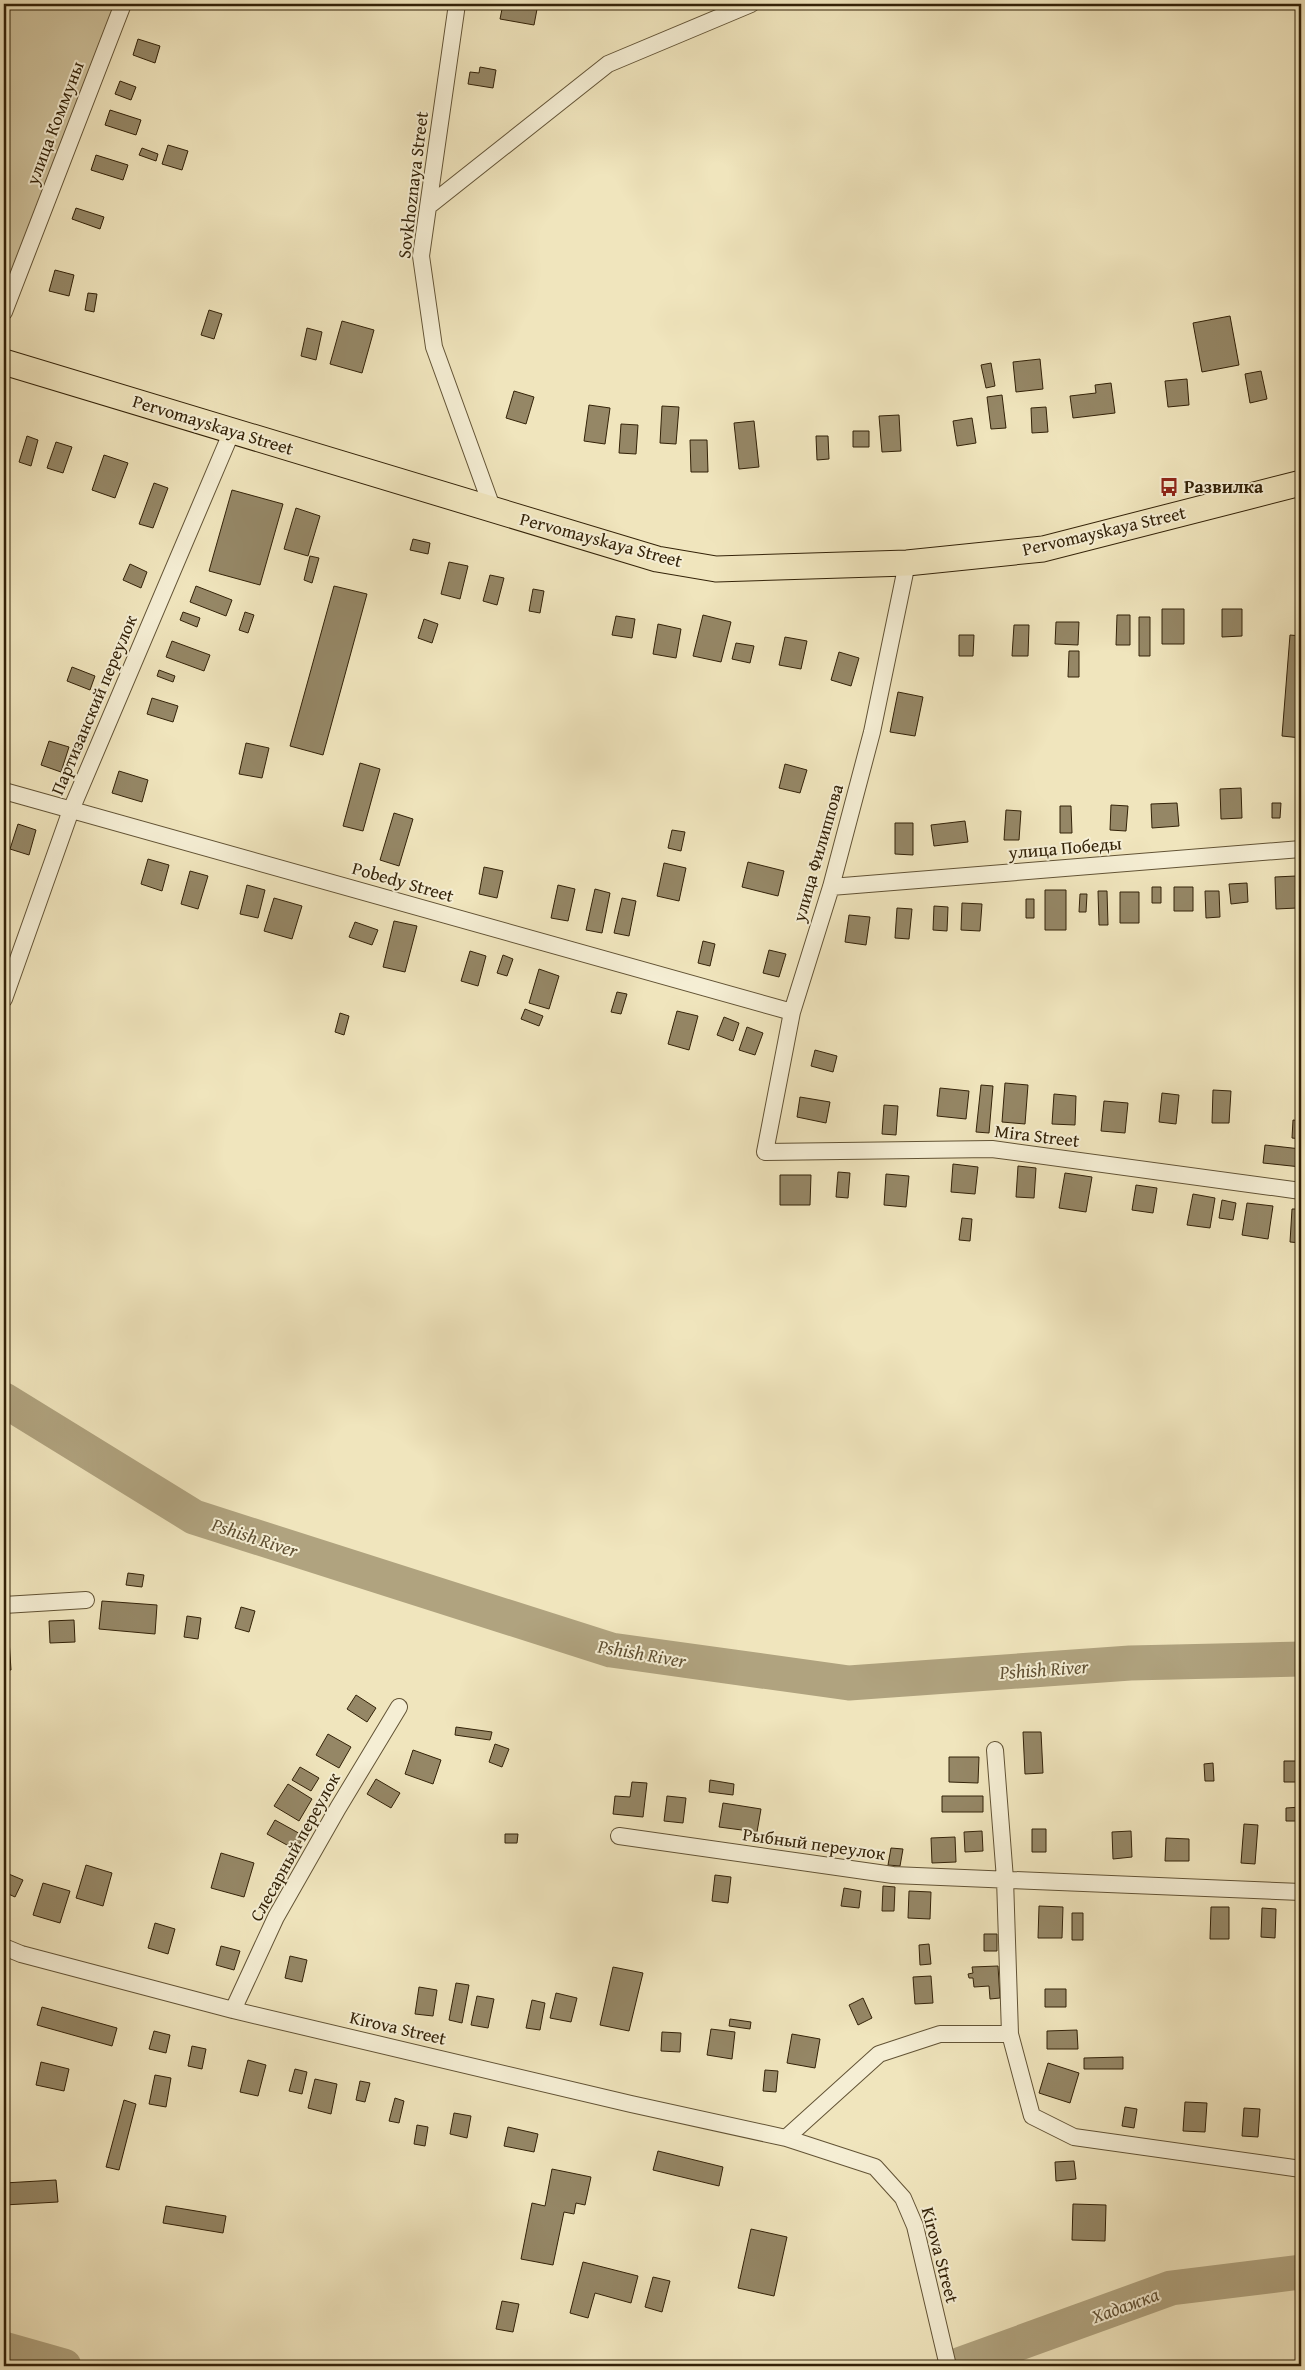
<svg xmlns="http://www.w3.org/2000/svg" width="1305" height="2370" viewBox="0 0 1305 2370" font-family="'Gentium Book Plus',serif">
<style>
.green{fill:#d0c49e;stroke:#827353}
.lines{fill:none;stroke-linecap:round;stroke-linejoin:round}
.river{stroke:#b0a37f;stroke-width:35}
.building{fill:#958766;stroke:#332208}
.street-casing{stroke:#625335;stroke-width:18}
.primary-casing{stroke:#332208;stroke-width:27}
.street{stroke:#f5eed4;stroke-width:16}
.primary{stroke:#f0e5bd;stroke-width:25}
.labels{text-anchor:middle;stroke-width:4;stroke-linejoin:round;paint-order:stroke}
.street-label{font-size:18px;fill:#332208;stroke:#f5eed4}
.poi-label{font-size:18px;font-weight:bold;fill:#332208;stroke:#f5eed4;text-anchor:start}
.water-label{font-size:19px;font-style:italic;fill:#5f4f32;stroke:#f5eed4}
</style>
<rect width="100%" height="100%" fill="#f0e5bd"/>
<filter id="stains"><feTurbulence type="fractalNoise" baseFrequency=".004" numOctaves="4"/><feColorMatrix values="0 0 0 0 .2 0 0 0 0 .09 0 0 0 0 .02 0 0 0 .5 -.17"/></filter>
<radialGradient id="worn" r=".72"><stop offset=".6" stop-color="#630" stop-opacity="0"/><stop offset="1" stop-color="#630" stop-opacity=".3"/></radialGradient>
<!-- green -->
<path class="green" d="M4 4H118L4 295Z"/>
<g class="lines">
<!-- river -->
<path class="river" d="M4 1400 194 1517 611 1650 849 1683 1130 1663 1301 1659
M4 2349 64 2366
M956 2366 1171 2288 1301 2272"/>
</g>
<!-- building -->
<path class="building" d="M503 4H538L534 25 500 19Z
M138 39 160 46 155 63 133 55Z
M480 67 496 70 493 88 468 84 470 72 479 73Z
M120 81 136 87 131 100 115 94Z
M110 110 141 120 136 135 105 125Z
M168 145 188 151 182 170 162 164Z
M142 148 158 154 156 161 139 155Z
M96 155 128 165 123 180 91 170Z
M76 208 104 217 100 229 72 219Z
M55 270 74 275 69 296 49 291Z
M88 293 97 294 94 312 85 310Z
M209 310 222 314 214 339 201 335Z
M1230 316 1239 365 1202 372 1193 323Z
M342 321 374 330 362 373 330 364Z
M307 328 322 332 316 360 301 356Z
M1040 359 1043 389 1016 392 1013 362Z
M991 363 995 386 986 388 981 365Z
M1261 371 1267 399 1250 403 1245 374Z
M1187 379 1189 405 1168 407 1165 381Z
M1111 383 1115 413 1073 418 1070 396 1096 393 1095 385Z
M514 391 534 397 526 424 506 418Z
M1002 395 1006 428 991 429 987 397Z
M589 405 610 408 605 444 584 441Z
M662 406 679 407 676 444 660 443Z
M1046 407 1048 432 1032 433 1031 408Z
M899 415 901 451 882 452 879 416Z
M972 418 976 443 957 446 953 421Z
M754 421 759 467 739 469 734 423Z
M621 424 638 425 636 454 619 453Z
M853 431H869V447H853Z
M27 436 38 440 31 466 19 462Z
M816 436H828L829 459 817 460Z
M690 440H707L708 472H691Z
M56 442 72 447 63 473 47 468Z
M104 455 128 463 115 498 92 490Z
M154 483 168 488 153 528 139 524Z
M232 490 283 504 260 585 209 571Z
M296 508 320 516 308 556 284 549Z
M413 539 430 543 428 554 410 550Z
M310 556 319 558 312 583 304 580Z
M449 562 468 566 460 599 441 594Z
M130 564 147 572 141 588 123 580Z
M490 575 504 578 497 605 483 601Z
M196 586 232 600 226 616 190 602Z
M334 586 367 594 323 755 290 746Z
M533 589 544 591 540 613 529 611Z
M1162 609H1184V644H1162Z
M1222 609H1242V636L1222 637Z
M183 612 200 618 197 627 180 620Z
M245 612 254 615 248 633 239 630Z
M703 615 731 622 721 662 693 656Z
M1117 615H1130V645H1116Z
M616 616 635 619 632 638 612 635Z
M1139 617H1150V656H1139Z
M424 619 438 624 432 643 418 638Z
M1056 622H1079L1078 645 1055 644Z
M658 624 681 629 676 658 653 654Z
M1014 625H1029L1028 656H1012Z
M959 635H974L973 656H959Z
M1290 635 1301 636V738L1282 736Z
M785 637 807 641 801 669 779 665Z
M172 641 210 655 204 671 166 657Z
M736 643 754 646 750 663 732 659Z
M1069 651H1079V677H1068Z
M839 652 859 658 851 686 831 680Z
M72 667 95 676 90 690 67 681Z
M159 670 175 676 173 682 157 676Z
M898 692 923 697 915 736 890 732Z
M152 698 178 706 173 722 147 714Z
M49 741 69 747 61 772 41 765Z
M246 743 269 748 262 778 239 774Z
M360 763 380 769 363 831 343 826Z
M785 764 807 770 800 793 779 788Z
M119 771 148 780 142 802 112 793Z
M1241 788 1242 818 1221 819 1220 789Z
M1177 803 1179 826 1152 828 1151 804Z
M1272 803H1281L1280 818H1272Z
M1111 805 1128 806 1126 831 1110 830Z
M1060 806H1071L1072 833H1060Z
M1006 810 1021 811 1019 840H1004Z
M394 813 413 819 399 866 380 860Z
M965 821 968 842 934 846 931 825Z
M895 823H913V855L895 854Z
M18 824 36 830 29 855 10 849Z
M672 830 685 832 681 851 668 848Z
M148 859 169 865 162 891 141 884Z
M748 862 784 871 778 896 742 887Z
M664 863 686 868 679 901 657 896Z
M484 867 503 871 497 898 479 894Z
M190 871 208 876 198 909 181 904Z
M1296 876 1297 908 1276 909 1275 877Z
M1247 883 1248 902 1231 904 1229 884Z
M247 885 265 890 258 918 240 914Z
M558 885 575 889 568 921 551 918Z
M1152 887H1161V903H1152Z
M1174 887H1193V911H1174Z
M595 889 610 893 602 933 586 930Z
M1045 890H1066V930H1045Z
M1098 891H1107L1108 925H1099Z
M1205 891H1219L1220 917 1206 918Z
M1120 892H1139V923H1120Z
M1080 894H1087L1086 912H1079Z
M274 898 302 906 292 939 264 931Z
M622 898 636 901 629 936 614 933Z
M1026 899H1034V918H1026Z
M962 903 982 904 980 931 961 930Z
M934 906 948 907 947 931 933 930Z
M897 908 912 909 909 939 895 938Z
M849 915 870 917 866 945 845 942Z
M394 921 417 926 405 972 383 967Z
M355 922 378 930 372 945 349 937Z
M703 941 715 944 710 966 698 963Z
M769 950 786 954 779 977 763 973Z
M470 951 486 956 478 986 461 981Z
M503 955 513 959 507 976 497 973Z
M539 969 559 976 549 1009 529 1003Z
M617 992 627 994 621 1014 611 1012Z
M525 1009 543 1016 539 1026 521 1019Z
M677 1011 698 1016 689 1050 668 1044Z
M340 1013 349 1016 344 1035 335 1032Z
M724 1017 739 1023 733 1041 717 1035Z
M747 1027 763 1033 755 1055 739 1050Z
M815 1050 837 1056 833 1072 811 1066Z
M1005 1083 1028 1085 1025 1124 1002 1122Z
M981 1085 993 1086 989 1133 976 1132Z
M940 1088 969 1091 966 1119 937 1116Z
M1213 1090 1231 1091 1229 1123H1212Z
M1162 1093 1179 1095 1176 1124 1159 1122Z
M1054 1094 1076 1096 1075 1125 1052 1124Z
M800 1097 830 1102 826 1123 797 1117Z
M1104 1101 1128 1103 1125 1133 1101 1131Z
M884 1105 898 1106 896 1135 882 1134Z
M1293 1120 1301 1121V1139L1292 1138Z
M1265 1145 1301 1149V1167L1263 1163Z
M953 1164 978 1167 975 1194 951 1192Z
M1018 1166 1036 1168 1034 1198 1016 1197Z
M838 1172 850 1173 848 1198 836 1197Z
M1065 1173 1092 1177 1086 1212 1059 1208Z
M886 1174 909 1176 906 1207 884 1205Z
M780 1175H811L810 1205H780Z
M1136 1185 1157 1188 1153 1213 1132 1210Z
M1193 1194 1215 1198 1210 1228 1187 1225Z
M1222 1200 1236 1203 1233 1220 1219 1218Z
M1247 1203 1273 1206 1268 1239 1242 1235Z
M1292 1209H1301V1243L1290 1242Z
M962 1218 972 1219 970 1241 959 1240Z
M4 1543H7V1582H4Z
M128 1573 144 1575 142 1587 126 1585Z
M102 1601 157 1605 155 1634 99 1629Z
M241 1607 255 1611 249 1632 235 1628Z
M187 1616 201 1618 198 1639 184 1637Z
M74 1620 75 1642 50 1643 49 1621Z
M8 1624 11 1670H4V1625Z
M356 1695 376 1708 367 1722 347 1709Z
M456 1727 492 1732 490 1740 455 1735Z
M1023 1732H1041L1043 1773 1025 1774Z
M328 1734 351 1747 339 1768 316 1755Z
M495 1744 509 1749 502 1767 489 1762Z
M413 1750 441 1760 433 1784 405 1774Z
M949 1757H979L978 1783 949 1782Z
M1284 1761H1301V1782H1284Z
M1213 1763 1214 1781H1205L1204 1764Z
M300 1767 319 1778 311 1791 292 1780Z
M376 1779 400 1793 391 1808 367 1794Z
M710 1780 734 1784 733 1795 709 1792Z
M632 1782 647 1783 643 1817 613 1814 615 1796 630 1797Z
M288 1784 312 1799 299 1821 274 1806Z
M667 1796 686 1798 683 1823 664 1821Z
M942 1796H983V1812H942Z
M723 1803 761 1809 757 1832 719 1827Z
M1301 1807V1821H1286V1808Z
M275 1820 304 1836 296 1850 267 1834Z
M1244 1824 1258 1825 1255 1864 1241 1863Z
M1032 1829H1046V1852H1032Z
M982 1831 983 1851 965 1852 964 1832Z
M1131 1831 1132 1857 1113 1859 1112 1832Z
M505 1834H518L517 1843H505Z
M955 1837 956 1862 932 1863 931 1838Z
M1166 1838 1189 1839V1861H1165Z
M891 1848 903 1849 900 1866 888 1865Z
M221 1853 254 1863 244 1897 211 1888Z
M86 1865 112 1873 103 1906 76 1898Z
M4 1872 23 1880 15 1897 4 1892Z
M715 1875 731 1877 728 1903 712 1901Z
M43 1883 70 1891 60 1923 33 1915Z
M883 1886 895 1887 894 1911H882Z
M844 1888 861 1891 859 1908 841 1906Z
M909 1891 931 1892 930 1919 908 1918Z
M1039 1906 1063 1907 1062 1938H1038Z
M1211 1907H1229V1939H1210Z
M1262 1908 1276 1909 1275 1938 1261 1937Z
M1072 1913H1083V1940H1072Z
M155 1923 175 1929 168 1954 148 1948Z
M984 1934H997V1951H984Z
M929 1944 931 1964 920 1965 919 1945Z
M221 1946 240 1951 234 1970 216 1965Z
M290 1956 307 1960 302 1982 285 1978Z
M998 1966 1000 1998 990 1999 989 1986 974 1987 973 1978H969L968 1974 973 1973 972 1967Z
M613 1967 643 1973 629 2031 600 2025Z
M931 1976 933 2003 915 2004 913 1977Z
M456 1983 469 1985 462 2023 449 2020Z
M419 1987 437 1990 433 2016 415 2014Z
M1045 1989H1066V2007H1045Z
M556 1993 577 1998 571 2022 550 2018Z
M477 1996 494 1999 488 2028 471 2025Z
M863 1998 872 2018 858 2025 849 2005Z
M532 2000 545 2003 540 2030 526 2028Z
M42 2007 117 2028 112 2046 37 2025Z
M730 2019 751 2022 750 2029 729 2026Z
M711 2029 735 2032 732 2059 707 2055Z
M1077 2030 1078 2049H1047V2031Z
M154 2031 170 2035 166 2053 149 2049Z
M662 2032 681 2033 680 2052 661 2051Z
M792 2034 820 2039 815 2068 787 2063Z
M192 2046 206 2049 202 2069 188 2066Z
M1123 2057V2069H1084V2058Z
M248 2060 266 2065 258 2096 240 2092Z
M41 2062 69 2069 64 2091 36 2085Z
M1048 2063 1079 2073 1070 2103 1039 2093Z
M295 2069 307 2072 302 2094 289 2091Z
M765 2070 778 2071 776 2092 763 2091Z
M155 2075 171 2078 166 2107 149 2104Z
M315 2079 337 2084 331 2114 308 2108Z
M360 2081 370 2083 365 2102 356 2100Z
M395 2098 404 2101 399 2123 389 2121Z
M124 2100 136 2104 119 2170 106 2167Z
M1185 2102 1207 2103 1205 2132 1183 2131Z
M1125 2107 1137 2109 1134 2128 1122 2126Z
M1244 2108 1260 2109 1258 2137 1242 2136Z
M454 2113 471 2116 467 2138 450 2134Z
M417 2125 428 2127 425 2146 414 2144Z
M508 2127 538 2134 534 2152 504 2146Z
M658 2151 723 2167 719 2186 653 2170Z
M1074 2161 1076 2179 1056 2181 1055 2162Z
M552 2169 591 2177 585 2205 576 2203 574 2214 564 2212 553 2265 521 2259 532 2203 545 2206Z
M56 2180 58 2202 4 2205V2183Z
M1073 2204 1106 2205 1105 2241 1072 2240Z
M166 2206 226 2216 223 2233 163 2223Z
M751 2229 787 2237 774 2296 738 2288Z
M583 2262 638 2276 631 2303 595 2293 588 2318 570 2313Z
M653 2277 670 2281 662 2312 645 2307Z
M502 2301 519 2304 513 2332 496 2329Z"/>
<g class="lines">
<!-- street casing -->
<g class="street-casing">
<path id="street" d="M457 4 421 256 434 347 493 510
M430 205 608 64 751 4
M4 312 123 4
M907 563 872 732 831 887 792 1012 765 1152 992 1149 1301 1191
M4 791 792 1012
M831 887 1301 849
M4 999 71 810 232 431
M4 1605 86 1600
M995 1750 1005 1879 1010 2034 1032 2116 1074 2137 1301 2169
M619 1836 893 1875 1301 1892
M4 1947 21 1954 233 2010 631 2104 786 2138 875 2167 903 2198 915 2226 948 2366
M233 2010 276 1917 338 1808 399 1707
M786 2138 879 2054 940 2034H1010"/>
</g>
<!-- primary casing -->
<g class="primary-casing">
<path id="primary" d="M4 362 657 559 716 569 907 563 1043 549 1301 483"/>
</g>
<!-- street -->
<use href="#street" class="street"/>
<!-- primary -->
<use href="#primary" class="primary"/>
</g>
<!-- icons -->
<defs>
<g id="bus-bare" transform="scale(1.5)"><path d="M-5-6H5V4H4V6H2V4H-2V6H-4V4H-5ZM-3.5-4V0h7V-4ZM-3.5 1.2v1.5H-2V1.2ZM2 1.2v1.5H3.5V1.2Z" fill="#8f2418" stroke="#f5eed4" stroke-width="2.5" paint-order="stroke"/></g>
</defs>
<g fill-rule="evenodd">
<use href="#bus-bare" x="1169" y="487"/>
</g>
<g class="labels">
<!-- street labels -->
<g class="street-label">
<text transform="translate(55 123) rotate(-69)" y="6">улица Коммуны</text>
<text transform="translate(413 185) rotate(-83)" y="6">Sovkhoznaya Street</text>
<text transform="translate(213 425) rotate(17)" y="6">Pervomayskaya Street</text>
<text transform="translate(1104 531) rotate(-13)" y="6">Pervomayskaya Street</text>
<text transform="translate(601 540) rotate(15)" y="6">Pervomayskaya Street</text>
<text transform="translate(94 705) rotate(-67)" y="6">Партизанский переулок</text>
<text transform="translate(1065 848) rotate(-5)" y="6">улица Победы</text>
<text transform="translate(818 853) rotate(-74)" y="6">улица Филиппова</text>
<text transform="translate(403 882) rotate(16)" y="6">Pobedy Street</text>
<text transform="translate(1037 1136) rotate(7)" y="6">Mira Street</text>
<text transform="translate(814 1844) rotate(8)" y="6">Рыбный переулок</text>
<text transform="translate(295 1847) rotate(-61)" y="6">Слесарный переулок</text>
<text transform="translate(398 2028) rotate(13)" y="6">Kirova Street</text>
<text transform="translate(940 2255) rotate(75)" y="6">Kirova Street</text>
</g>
<!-- poi labels -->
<g class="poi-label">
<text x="1184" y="493">Развилка</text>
</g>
<!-- water labels -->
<g class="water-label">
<text transform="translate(255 1537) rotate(18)" y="7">Pshish River</text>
<text transform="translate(642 1653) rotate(10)" y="7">Pshish River</text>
<text transform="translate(1044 1669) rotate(-4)" y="7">Pshish River</text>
<text transform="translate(1125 2305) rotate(-20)" y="7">Хадажка</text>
</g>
</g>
<!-- margin -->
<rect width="1305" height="2370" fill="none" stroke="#f0e5bd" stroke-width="20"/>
<rect x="5" y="5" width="1295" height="2360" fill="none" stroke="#332208" stroke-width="2.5"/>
<rect x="10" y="10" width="1285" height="2350" fill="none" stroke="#332208"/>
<rect width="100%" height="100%" filter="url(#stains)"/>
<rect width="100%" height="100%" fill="url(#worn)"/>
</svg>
